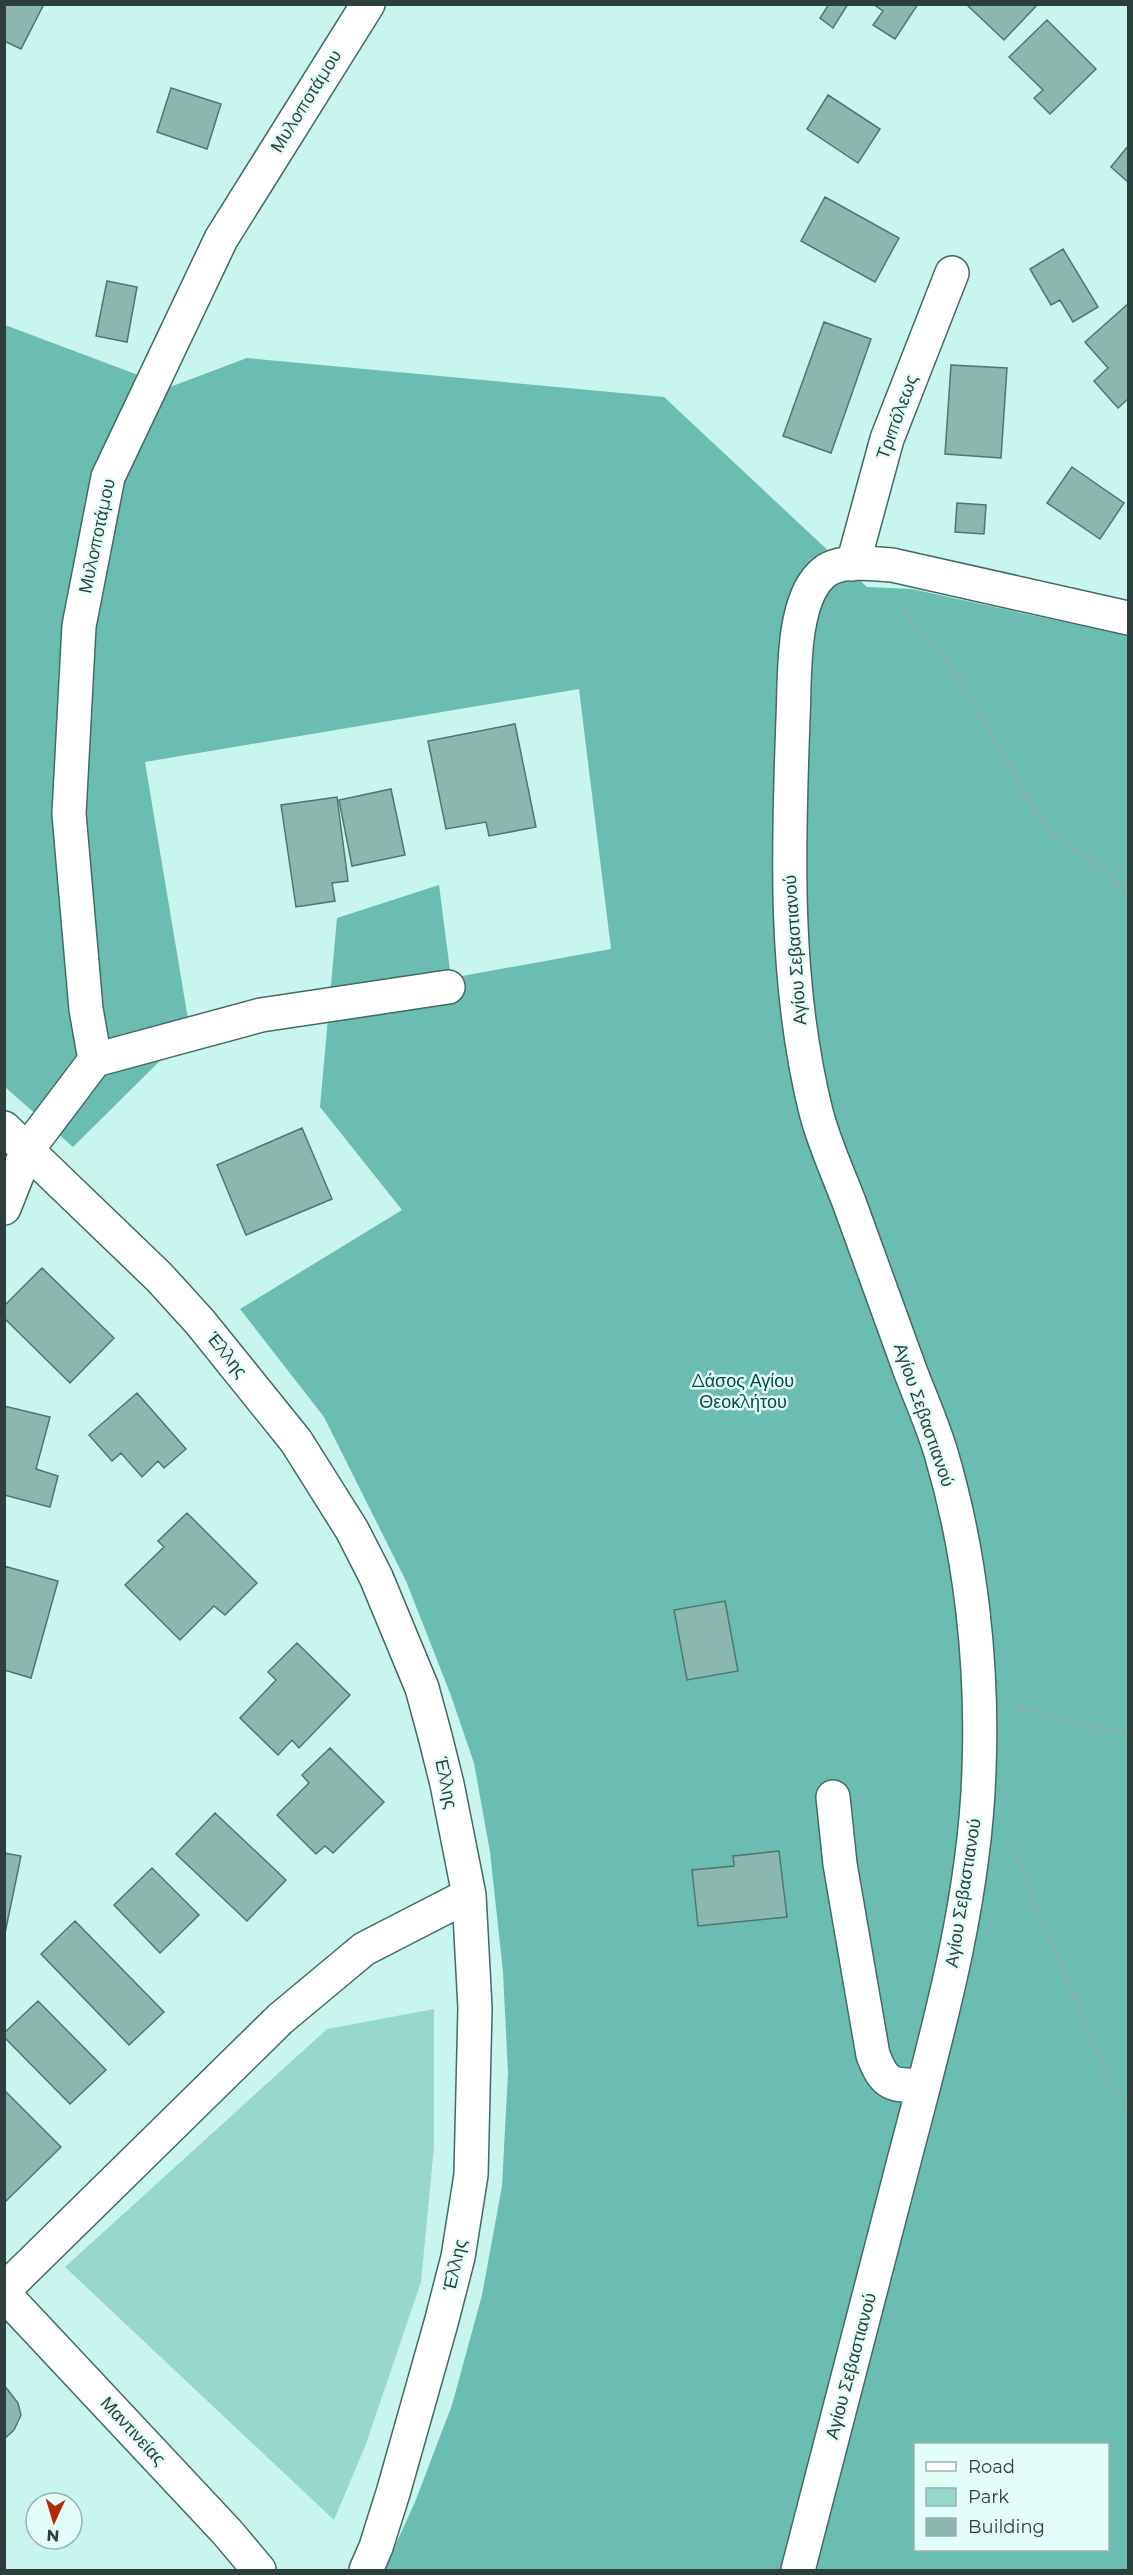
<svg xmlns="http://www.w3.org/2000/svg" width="1133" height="2575" viewBox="0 0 1133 2575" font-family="Montserrat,sans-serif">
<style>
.green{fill:#97d8cd}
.forest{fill:#6cbdb1;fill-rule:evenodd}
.building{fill:#8bb7af;stroke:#4d7770;stroke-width:1.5}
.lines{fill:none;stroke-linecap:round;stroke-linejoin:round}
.minor-casing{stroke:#416b64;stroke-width:36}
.path{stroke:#8aada6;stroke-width:4;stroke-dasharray:4.5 4.5;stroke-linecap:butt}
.minor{stroke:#fff;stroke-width:33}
.labels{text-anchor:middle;stroke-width:5;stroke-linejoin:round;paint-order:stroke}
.street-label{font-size:18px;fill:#2c3f3b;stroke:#e3fef9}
.park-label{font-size:18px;fill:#004c44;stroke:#e3fef9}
</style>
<rect width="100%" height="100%" fill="#c8f5ed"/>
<!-- green -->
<path class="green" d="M434 2009V2147L421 2282 366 2444 334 2520 65 2267 327 2029Z"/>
<!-- forest -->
<path class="forest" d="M5 325 170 387 247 358 664 397 867 587 912 589 1128 636V2570H384L415 2502 452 2405 482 2295 502 2186 508 2073 503 1972 490 1852 474 1763 450 1693 406 1581 324 1417 240 1309 402 1210 320 1107 337 918 439 885 451 978 611 949 579 689 145 762 190 1031 73 1147 5 1087ZM916 2444H1108V2550H916Z"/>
<!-- building -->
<path class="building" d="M4 4H44L21 49 4 41Z
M829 4H848L833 28 820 18Z
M873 4H918L895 39 873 25 883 11Z
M966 4H1038L1004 40Z
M1047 20 1096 69 1050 114 1034 98 1043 90 1009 57Z
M171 88 221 104 207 149 157 132Z
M828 95 880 129 858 163 807 129Z
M1128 146V182L1111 167Z
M825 197 899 238 875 282 801 241Z
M1063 249 1098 307 1073 322 1060 300 1051 305 1030 269Z
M107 281 137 287 127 342 96 336Z
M1128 304V399L1118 408 1094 381 1108 368 1085 342Z
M824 322 871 339 831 453 783 436Z
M951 365 1007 368 1001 458 945 454Z
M1072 467 1124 503 1100 539 1047 503Z
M957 503 986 505 984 534 955 532Z
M515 724 536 827 489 836 486 822 446 829 428 741Z
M391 789 405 855 352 866 339 800Z
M337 797 348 881 332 883 335 901 296 907 281 805Z
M302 1128 332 1199 246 1235 217 1165Z
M42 1268 114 1338 70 1383 4 1318V1306Z
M137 1393 186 1449 164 1468 158 1461 142 1477 121 1453 112 1461 89 1435Z
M4 1406 50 1417 36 1469 58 1476 50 1507 4 1495Z
M187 1513 257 1583 225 1615 214 1606 180 1640 125 1585 164 1547 158 1541Z
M4 1566 58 1581 31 1678 4 1670Z
M725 1601 738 1671 687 1680 674 1610Z
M297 1643 350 1695 299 1748 292 1740 278 1755 240 1718 276 1680 268 1672Z
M330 1748 384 1802 333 1853 325 1846 316 1854 277 1815 309 1783 302 1775Z
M215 1813 286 1880 247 1921 176 1854Z
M779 1851 787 1917 698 1926 692 1870 734 1866 733 1856Z
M4 1853 21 1856 4 1938Z
M152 1868 199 1915 160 1953 114 1905Z
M75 1921 164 2012 129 2045 41 1954Z
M38 2001 106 2070 70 2104 4 2037V2033Z
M4 2090 61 2147 4 2203Z
M4 2385 18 2403 21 2415 14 2430 4 2439Z"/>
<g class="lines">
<!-- minor casing -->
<g class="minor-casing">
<path id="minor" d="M853 564 887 439 952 273
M95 1060 86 1009 69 814 79 626 108 477 221 239 368 4
M4 1128 159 1277 200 1322 296 1441 352 1530 376 1577 422 1688 435 1736 447 1784 469 1895 475 2008 471 2175 458 2257 441 2323 393 2493 376 2547 366 2570
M4 1208 27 1150 95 1060 261 1015 448 987
M833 1797 840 1864 873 2055C885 2086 892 2086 924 2085
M4 2290 280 2019 364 1949 469 1895
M4 2294 227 2532 259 2570
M798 2570C834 2433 869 2295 905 2157 938 2031 975 1901 979 1770 983 1665 971 1554 941 1453 933 1426 921 1399 911 1373 890 1316 870 1259 849 1202 838 1173 824 1143 816 1112 784 983 788 851 793 719 795 680 791 604 821 575 837 558 871 564 892 565L1128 618"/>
</g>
<!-- path -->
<path class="path" d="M904 608 908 617 941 651 955 672 1039 818 1060 839 1113 875 1128 896
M1018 1708H1025L1088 1727 1128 1732
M1012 1846 1111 2086 1128 2107"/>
<!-- minor -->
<use href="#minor" class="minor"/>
</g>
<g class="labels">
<!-- street labels -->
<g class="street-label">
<text transform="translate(306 101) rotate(-58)" y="6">Μυλοποτάμου</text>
<text transform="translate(897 417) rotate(-70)" y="6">Τριπόλεως</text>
<text transform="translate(97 536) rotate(-78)" y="6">Μυλοποτάμου</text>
<text transform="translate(795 950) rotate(-94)" y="6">Αγίου Σεβαστιανού</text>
<text transform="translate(227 1355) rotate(51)" y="6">Έλλης</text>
<text transform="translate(924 1415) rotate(71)" y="6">Αγίου Σεβαστιανού</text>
<text transform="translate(446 1783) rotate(78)" y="6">Έλλης</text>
<text transform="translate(963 1893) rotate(-81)" y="6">Αγίου Σεβαστιανού</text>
<text transform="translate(455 2265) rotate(-77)" y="6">Έλλης</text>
<text transform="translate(851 2366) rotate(-75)" y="6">Αγίου Σεβαστιανού</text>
<text transform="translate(133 2431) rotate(47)" y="6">Μαντινείας</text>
</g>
<!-- park labels -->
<g class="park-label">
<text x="743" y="1387">Δάσος Αγίου<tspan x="743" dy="21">Θεοκλήτου</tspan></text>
</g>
</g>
<!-- border -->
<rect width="1133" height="2575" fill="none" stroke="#2c3f3b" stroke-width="12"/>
<!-- legend -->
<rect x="914" y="2443" width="195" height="108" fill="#e3fef9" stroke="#9ab2ad" stroke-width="1.5"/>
<rect x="926" y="2462" width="30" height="9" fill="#ffffff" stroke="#9ab2ad" stroke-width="1.5"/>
<text x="968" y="2473" font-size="18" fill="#2c3f3b">Road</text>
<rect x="926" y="2488" width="30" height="18" fill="#97d8cd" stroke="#9ab2ad" stroke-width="1.5"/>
<text x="968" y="2503" font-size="18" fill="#2c3f3b">Park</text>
<rect x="926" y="2518" width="30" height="18" fill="#8bb7af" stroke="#9ab2ad" stroke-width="1.5"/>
<text x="968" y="2533" font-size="18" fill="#2c3f3b">Building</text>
<!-- north arrow -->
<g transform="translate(54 2521) rotate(184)"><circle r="28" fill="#e3fef9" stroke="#9ab2ad" stroke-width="1.5"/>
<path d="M0-4.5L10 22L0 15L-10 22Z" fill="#b42907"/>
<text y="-9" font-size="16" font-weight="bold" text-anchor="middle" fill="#2c3f3b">N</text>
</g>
</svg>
